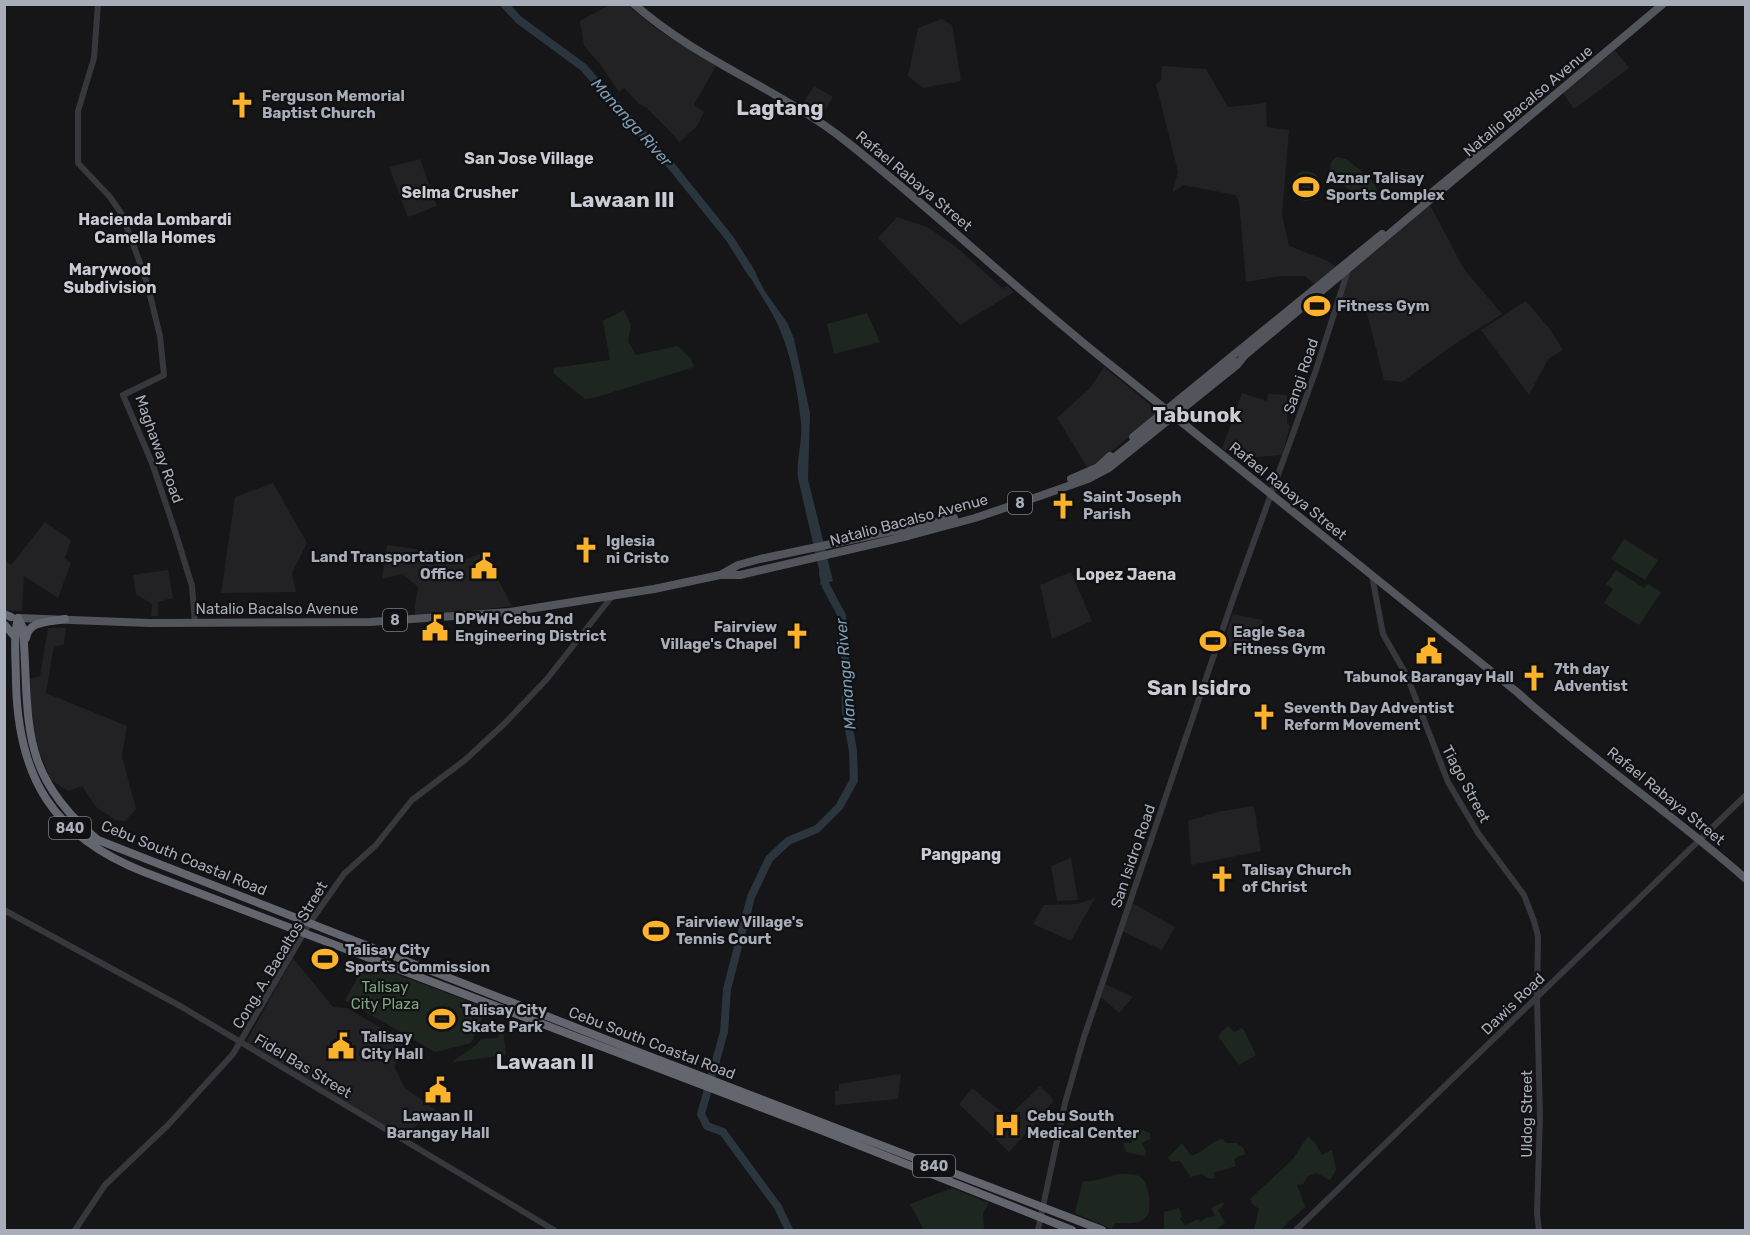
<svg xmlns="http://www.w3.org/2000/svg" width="1750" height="1235" viewBox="0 0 1750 1235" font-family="Rubik,sans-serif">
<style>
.built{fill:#222225}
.green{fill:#1e271f}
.water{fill:#2b353d}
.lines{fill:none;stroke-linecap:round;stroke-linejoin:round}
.river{stroke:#2b353d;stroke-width:8}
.minor{stroke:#37383d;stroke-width:6}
.major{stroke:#53555d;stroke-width:8}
.highway{stroke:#63666f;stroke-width:8}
.major-bridge{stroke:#53555d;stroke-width:8}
.labels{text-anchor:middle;stroke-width:4.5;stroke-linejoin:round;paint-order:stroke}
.shield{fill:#111113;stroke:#7a7e87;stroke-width:1.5}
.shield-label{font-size:14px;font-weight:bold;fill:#a7adb9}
.poi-label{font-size:15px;font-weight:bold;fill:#a7adb9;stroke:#111113;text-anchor:start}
.street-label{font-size:15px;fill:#a7adb9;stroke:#111113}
.park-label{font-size:15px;fill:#7da57f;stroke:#111113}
.water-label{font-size:16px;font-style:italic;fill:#7c9cb6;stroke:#111113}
.neighbourhood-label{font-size:16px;font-weight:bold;fill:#c9ccd5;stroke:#111113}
.district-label{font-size:21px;font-weight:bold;fill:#c9ccd5;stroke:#111113}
</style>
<rect width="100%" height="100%" fill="#161618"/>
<!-- built -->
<path class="built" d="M609 5H628L658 30 716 66 694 105 704 112 697 126 680 142 647 108 639 104 624 88 619 92 600 64 584 46 580 21Z
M942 19 952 25 961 81 923 88 908 76 918 28Z
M1615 50 1629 68 1574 109 1563 93Z
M1162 66 1206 69 1228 107 1266 103 1267 127 1289 130 1282 215 1289 246 1328 261 1336 267 1314 284 1305 276H1281L1246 282 1239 201 1235 195 1183 185 1172 193 1178 172 1156 84 1161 80Z
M814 86 833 97 820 118 801 106Z
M420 159 437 206 408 217 389 167Z
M1429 203 1464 269 1502 314 1459 341 1402 382 1384 380 1366 309H1346L1341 293 1350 270Z
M897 217 927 227 959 249 1003 289 1007 286 1014 292 960 325 878 238Z
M1526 301 1549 328 1563 350 1548 359 1529 395 1481 330Z
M1104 367 1159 412 1089 470 1057 418 1090 388Z
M1242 393 1267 401 1268 394 1287 395V423L1290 426 1282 455 1257 457 1243 452 1242 456 1222 449Z
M273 483 307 543 292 573 296 592 221 593 235 497Z
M45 522 71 540 65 558 71 563 58 598 24 576 22 611 5 610V561L11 565Z
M387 545 438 552 455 564 480 554 491 552 497 578 512 606 415 617V605L418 587 402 574 382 579Z
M168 570 173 598 158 602V616H151L152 604 136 594 133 575Z
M1071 572 1092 621 1052 639 1040 585Z
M1233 614 1263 620 1256 652 1222 645Z
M48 628H66L64 644 55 647 53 651 46 693 127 726 122 756 136 809 125 821 115 820 96 807 82 786 68 791 51 780 38 749 31 710 30 679 40 676Z
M1254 806 1261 851 1191 865 1188 821 1217 812Z
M1071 858 1078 900 1057 901 1051 866Z
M1095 898 1071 941 1033 924 1044 905 1077 904Z
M1132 903 1175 927 1162 950 1122 931Z
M293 958 333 1007 347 1008 408 1044 394 1066 405 1088 437 1111 402 1136 246 1042Z
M1105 984 1133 997 1119 1013 1100 996Z
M901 1074 898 1099 835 1105V1091H839V1084Z
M1040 1086 1054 1100 1041 1117 1009 1152 959 1104 972 1088 1008 1117Z"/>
<!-- green -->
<path class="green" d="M1336 157 1346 159 1369 177 1375 185 1378 193 1376 199C1358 202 1340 183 1330 170L1331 163Z
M1291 186a15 15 0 1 1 30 0a15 15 0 1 1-30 0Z
M624 310 631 325 628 341 636 355 678 346 691 359 694 367 597 397 585 399 554 374V368L610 360 603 321Z
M867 313 880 342 834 354 827 324Z
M1624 539 1658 560 1645 580 1611 559Z
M1616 570 1644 588 1648 584 1661 592 1639 625 1604 603 1613 589 1606 584Z
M366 963 487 1008 471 1043 435 1052 345 1000Z
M1228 1026 1234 1032 1242 1028 1245 1032 1256 1055 1239 1065 1218 1036Z
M503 1030 506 1055 453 1062C462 1053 475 1049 481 1039L497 1038Z
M1139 1129 1150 1133V1139L1142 1143 1146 1151 1145 1156 1126 1152 1123 1143H1131L1133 1138 1131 1134Z
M1308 1136 1315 1143 1322 1155 1332 1150 1336 1170 1330 1180 1316 1173 1308 1176 1303 1184 1297 1185 1305 1207 1280 1230H1254L1259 1209 1252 1204 1250 1199 1293 1159Z
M1222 1139 1226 1143H1237L1244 1149 1245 1154 1237 1157 1234 1160 1236 1166 1213 1173 1216 1178 1211 1179 1201 1174 1191 1177 1180 1161 1171 1162 1168 1158 1182 1143 1191 1156C1205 1152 1207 1143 1222 1139Z
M1120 1174C1126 1174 1133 1174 1139 1176 1148 1180 1153 1208 1147 1216 1141 1225 1125 1223 1115 1223L1112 1229 1075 1213 1083 1181C1096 1182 1106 1177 1120 1174Z
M952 1188 989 1203 983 1213 984 1230H924L910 1204Z
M1223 1202 1224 1205 1218 1210 1225 1223 1215 1230H1164V1212L1179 1208 1182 1216 1180 1219 1185 1225 1199 1219 1200 1222 1206 1218 1215 1216 1211 1208Z"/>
<!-- water -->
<path class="water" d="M751 264 764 290 788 324 794 339 810 413 808 479 833 581 820 585 821 578 798 478C796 459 803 440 801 422 797 386 790 347 773 315 764 299 753 284 745 267Z"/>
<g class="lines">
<!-- river -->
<path class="river" d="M504 4 519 20 583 67 673 168 730 239 752 274
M789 1230 778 1207 723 1132 707 1126 701 1114 724 1032 727 989 751 897 769 859 788 841 817 829 839 807 854 780 853 751 846 712 845 652 842 616 826 586 823 574"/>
<!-- minor -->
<path class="minor" d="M98 4 94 58 78 111V163L110 197 121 213 131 238 147 283 160 336 164 375 123 395 152 463 175 531 192 586 195 623
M1372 576 1383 634 1407 676 1448 782 1478 833 1524 895 1534 921 1538 936 1537 998 1540 1116 1537 1214 1539 1230
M4 910 182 1007 554 1230
M75 1230 105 1185 168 1125 233 1054 309 924 344 874 376 845 412 800 465 760 504 724 547 679 613 595
M1038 1230 1065 1103 1084 1037 1233 599 1316 370 1348 270
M1296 1230 1746 795"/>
<!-- major -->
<path class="major" d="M634 4C698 61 780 89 847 142 938 214 1022 295 1113 367 1248 474 1382 584 1517 692 1590 758 1672 814 1746 879
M1430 194 1481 152
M1133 437 1382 234
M1097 468 1110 456
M1071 479 1101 466
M722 574 738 565 760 559 954 518
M18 618 150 623 370 622 510 612 654 589 720 575H740L908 536 975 518 1037 497 1088 479 1109 468 1237 365 1244 356 1663 4"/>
<!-- highway -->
<path class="highway" d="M4 614 11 617
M18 618 23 628C30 722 17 773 98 840L628 1048 1102 1230
M18 618C13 638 16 660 16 682 18 778 53 836 144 872L823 1131 1072 1230
M4 624 15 637
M26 638C29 620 50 622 65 619"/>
<!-- major-bridge -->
<path class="major-bridge" d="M1106 464 1234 361"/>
</g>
<!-- icons -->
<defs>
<g id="church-bare" transform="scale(2.07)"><path d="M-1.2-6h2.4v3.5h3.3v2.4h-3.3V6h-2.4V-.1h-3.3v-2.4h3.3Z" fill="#fcb22a" stroke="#111113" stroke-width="2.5" paint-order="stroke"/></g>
<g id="stadium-bare" transform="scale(2.07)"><path d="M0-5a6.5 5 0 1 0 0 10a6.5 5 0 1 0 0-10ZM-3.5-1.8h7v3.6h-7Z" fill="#fcb22a" stroke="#111113" stroke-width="2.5" paint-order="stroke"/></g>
<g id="civic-bare" transform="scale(2.07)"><path d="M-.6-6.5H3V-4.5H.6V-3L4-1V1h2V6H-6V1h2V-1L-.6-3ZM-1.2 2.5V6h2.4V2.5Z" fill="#fcb22a" stroke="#111113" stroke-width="2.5" paint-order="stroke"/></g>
<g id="hospital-bare" transform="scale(2.07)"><path d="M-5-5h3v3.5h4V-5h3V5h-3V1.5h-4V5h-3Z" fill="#fcb22a" stroke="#111113" stroke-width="2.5" paint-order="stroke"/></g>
</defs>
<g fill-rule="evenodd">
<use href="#church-bare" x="242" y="105"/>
<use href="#stadium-bare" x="1306" y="187"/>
<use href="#stadium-bare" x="1317" y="306"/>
<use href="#church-bare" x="1063" y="506"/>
<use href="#church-bare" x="586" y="550"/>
<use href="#civic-bare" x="484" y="566"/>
<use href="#civic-bare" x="435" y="628"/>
<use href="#church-bare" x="797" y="636"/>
<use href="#stadium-bare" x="1213" y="641"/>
<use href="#civic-bare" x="1429" y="651"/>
<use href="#church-bare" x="1534" y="678"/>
<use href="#church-bare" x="1264" y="717"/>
<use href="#church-bare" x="1222" y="879"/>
<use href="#stadium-bare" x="656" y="931"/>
<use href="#stadium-bare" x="325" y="959"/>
<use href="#stadium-bare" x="442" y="1019"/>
<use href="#civic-bare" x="341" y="1046"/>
<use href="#civic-bare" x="438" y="1090"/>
<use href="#hospital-bare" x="1007" y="1125"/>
</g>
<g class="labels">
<!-- shield labels -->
<g class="shield">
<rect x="1008" y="492" width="24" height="22" rx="4.5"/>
<rect x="383" y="609" width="24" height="22" rx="4.5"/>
<rect x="49" y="817" width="42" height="22" rx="4.5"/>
<rect x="913" y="1155" width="42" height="22" rx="4.5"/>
</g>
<g class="shield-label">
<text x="1020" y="508">8</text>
<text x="395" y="625">8</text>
<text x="70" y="833">840</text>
<text x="934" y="1171">840</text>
</g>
<!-- poi labels -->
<g class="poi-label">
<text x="262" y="101">Ferguson Memorial<tspan x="262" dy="17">Baptist Church</tspan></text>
<text x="1326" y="183">Aznar Talisay<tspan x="1326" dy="17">Sports Complex</tspan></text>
<text x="1337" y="311">Fitness Gym</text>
<text x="1083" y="502">Saint Joseph<tspan x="1083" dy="17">Parish</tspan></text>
<text x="606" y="546">Iglesia<tspan x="606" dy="17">ni Cristo</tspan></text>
<text x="464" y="562" text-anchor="end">Land Transportation<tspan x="464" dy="17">Office</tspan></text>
<text x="455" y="624">DPWH Cebu 2nd<tspan x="455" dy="17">Engineering District</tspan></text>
<text x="777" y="632" text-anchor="end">Fairview<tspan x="777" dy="17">Village's Chapel</tspan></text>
<text x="1233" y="637">Eagle Sea<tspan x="1233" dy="17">Fitness Gym</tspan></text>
<text x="1554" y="674">7th day<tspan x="1554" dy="17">Adventist</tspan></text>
<text x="1429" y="682" text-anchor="middle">Tabunok Barangay Hall</text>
<text x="1284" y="713">Seventh Day Adventist<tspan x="1284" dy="17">Reform Movement</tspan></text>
<text x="1242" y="875">Talisay Church<tspan x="1242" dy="17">of Christ</tspan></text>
<text x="676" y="927">Fairview Village's<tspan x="676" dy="17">Tennis Court</tspan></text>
<text x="345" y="955">Talisay City<tspan x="345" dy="17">Sports Commission</tspan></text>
<text x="462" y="1015">Talisay City<tspan x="462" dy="17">Skate Park</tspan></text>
<text x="361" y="1042">Talisay<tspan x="361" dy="17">City Hall</tspan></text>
<text x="438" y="1121" text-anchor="middle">Lawaan II<tspan x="438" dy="17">Barangay Hall</tspan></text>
<text x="1027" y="1121">Cebu South<tspan x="1027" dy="17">Medical Center</tspan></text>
</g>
<!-- street labels -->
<g class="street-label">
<text transform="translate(1528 101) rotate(-40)" y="5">Natalio Bacalso Avenue</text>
<text transform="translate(914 181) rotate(40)" y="5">Rafael Rabaya Street</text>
<text transform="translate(1301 376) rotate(-71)" y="5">Sangi Road</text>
<text transform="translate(159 449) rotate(70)" y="5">Maghaway Road</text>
<text transform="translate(1288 491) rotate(39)" y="5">Rafael Rabaya Street</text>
<text transform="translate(909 520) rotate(-15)" y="5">Natalio Bacalso Avenue</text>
<text x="277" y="614">Natalio Bacalso Avenue</text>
<text transform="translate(1466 784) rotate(62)" y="5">Tiago Street</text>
<text transform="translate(1666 796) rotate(39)" y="5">Rafael Rabaya Street</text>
<text transform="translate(1133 856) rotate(-71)" y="5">San Isidro Road</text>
<text transform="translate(184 858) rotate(22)" y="5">Cebu South Coastal Road</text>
<text transform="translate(280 955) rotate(-59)" y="5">Cong. A. Bacaltos Street</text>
<text transform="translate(1513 1004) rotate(-44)" y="5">Dawis Road</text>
<text transform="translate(652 1043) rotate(21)" y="5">Cebu South Coastal Road</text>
<text transform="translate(303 1066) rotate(31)" y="5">Fidel Bas Street</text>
<text transform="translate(1527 1114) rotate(-90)" y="5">Uldog Street</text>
</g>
<!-- park labels -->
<g class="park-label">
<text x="385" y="992">Talisay<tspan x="385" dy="17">City Plaza</tspan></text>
</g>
<!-- water labels -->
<g class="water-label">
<text transform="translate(632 122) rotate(48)" y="6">Mananga River</text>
<text transform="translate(845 674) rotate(-95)" y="6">Mananga River</text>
</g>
<!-- neighbourhood labels -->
<g class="neighbourhood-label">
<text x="529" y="164">San Jose Village</text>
<text x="460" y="198">Selma Crusher</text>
<text x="155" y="225">Hacienda Lombardi<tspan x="155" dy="18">Camella Homes</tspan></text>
<text x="110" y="275">Marywood<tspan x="110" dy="18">Subdivision</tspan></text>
<text x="1126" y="580">Lopez Jaena</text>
<text x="961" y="860">Pangpang</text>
</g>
<!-- district labels -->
<g class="district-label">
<text x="780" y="115">Lagtang</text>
<text x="622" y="207">Lawaan III</text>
<text x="1197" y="422">Tabunok</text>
<text x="1199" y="695">San Isidro</text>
<text x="545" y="1069">Lawaan II</text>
</g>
</g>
<!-- border -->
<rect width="1750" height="1235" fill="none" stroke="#a7adb9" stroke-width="12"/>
</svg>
